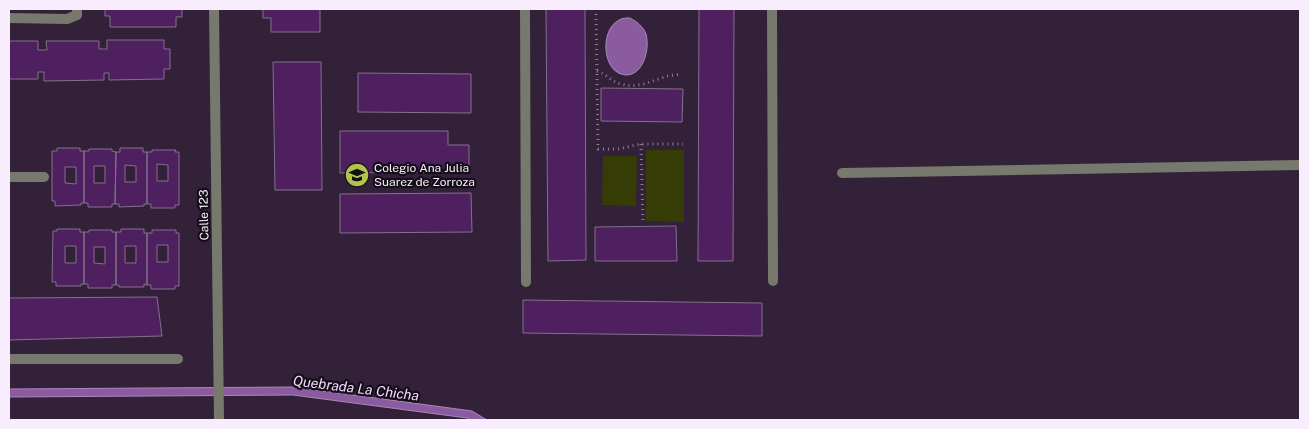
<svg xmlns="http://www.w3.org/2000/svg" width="1309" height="429" viewBox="0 0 1309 429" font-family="'Public Sans',sans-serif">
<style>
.green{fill:#363c05}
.water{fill:#8b5b9f;stroke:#ac87bb}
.building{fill:#4e2060;stroke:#84718c;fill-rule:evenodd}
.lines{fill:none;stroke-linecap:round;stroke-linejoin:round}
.path{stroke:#8c7d91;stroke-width:3;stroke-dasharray:1 4;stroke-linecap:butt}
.service{stroke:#76796b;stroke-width:10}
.minor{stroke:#76796b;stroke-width:10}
.labels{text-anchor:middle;stroke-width:4.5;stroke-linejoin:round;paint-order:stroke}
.poi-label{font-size:12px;fill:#f8edfd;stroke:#150e19;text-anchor:start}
.street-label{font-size:12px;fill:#f8edfd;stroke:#150e19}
.water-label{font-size:14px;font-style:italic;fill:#f3d9ff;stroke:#150e19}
</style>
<rect width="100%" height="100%" fill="#322138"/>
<!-- green -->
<path class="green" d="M646 150H684V222L646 221Z
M603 156H637L636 206 602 205Z"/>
<!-- water -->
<path class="water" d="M630 18C637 22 643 26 646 34 650 48 644 74 627 75 602 75 599 30 619 20 622 18 626 18 630 18Z
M294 387 472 411 487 420H471L467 418 293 395 9 397V389Z"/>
<!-- building -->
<path class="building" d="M105 9H182V17H176V27H110V16H105Z
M263 9H320V32H271V18H263Z
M546 9H585L586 260 548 261Z
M699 9H734L733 261H698Z
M107 40H164V49H170V69H164V79L109 80V73H104V80L44 81V72H38V79H9V41H38V50H47L46 41H99V49H107Z
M273 62H321L322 190H275Z
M358 73 471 74V113L358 112Z
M601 88 683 89 682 122 601 121Z
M340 131H448V145H469V172L340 173Z
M57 148H80V151H84V203H81V205L55 206V201H52V151H57ZM65 167H76V184L65 183Z
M120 148H143V152H147V204H144V206L119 207V204H115L116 152H120ZM125 165 136 166V182H125Z
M89 149H112V151L116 152 115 204H112V207H88V203H84V151H89ZM94 166H105V183H94Z
M152 150H176L175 152H179V205H175V208H151V204H147V152H152ZM157 164 168 165V181H157Z
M471 193 472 232 340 233V194Z
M676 226 677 261H595V227Z
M57 229H80V232H84V284H81V286H56V282H52L53 231H57ZM65 246H76V263H65Z
M121 229H144V233H147V285L144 284V287H119V285H116V232H121ZM125 246H136V263H125Z
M89 230H112V232H116V285H112V288H88V284H84V232H89ZM94 247H105V264L94 263Z
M152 230H176V233H179V286H175V289H151V285H147V233H152ZM157 245H168V262H157Z
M157 297 162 336 9 340V298Z
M523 300 762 303V336L523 333Z"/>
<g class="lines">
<!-- path -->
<path class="path" d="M596 9 598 149H618L641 144H683
M597 71C607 74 611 82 621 84 639 89 653 80 668 76 672 75 677 75 681 74
M641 144 643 222"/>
<!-- service -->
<path class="service" d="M525 9 526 282
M772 9 773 281
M9 18 67 19 77 15V9
M9 177H44
M9 359H178"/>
<!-- minor -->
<path class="minor" d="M214 9 219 420
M842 173 1300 165"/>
</g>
<!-- icons -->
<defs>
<g id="school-disc" transform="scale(1.25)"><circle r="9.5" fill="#b2c34c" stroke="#150e19"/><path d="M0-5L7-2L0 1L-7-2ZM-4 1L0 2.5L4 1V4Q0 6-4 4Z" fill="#111"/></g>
</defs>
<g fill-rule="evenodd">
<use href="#school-disc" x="357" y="175"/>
</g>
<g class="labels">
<!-- poi labels -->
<g class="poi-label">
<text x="374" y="172">Colegio Ana Julia<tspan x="374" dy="14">Suarez de Zorroza</tspan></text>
</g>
<!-- street labels -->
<g class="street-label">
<text transform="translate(204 215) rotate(-91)" y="4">Calle 123</text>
</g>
<!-- water labels -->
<g class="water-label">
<text transform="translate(356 388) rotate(7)" y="5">Quebrada La Chicha</text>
</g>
</g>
<!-- border -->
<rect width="1309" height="429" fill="none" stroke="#f8edfd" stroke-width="20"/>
</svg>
